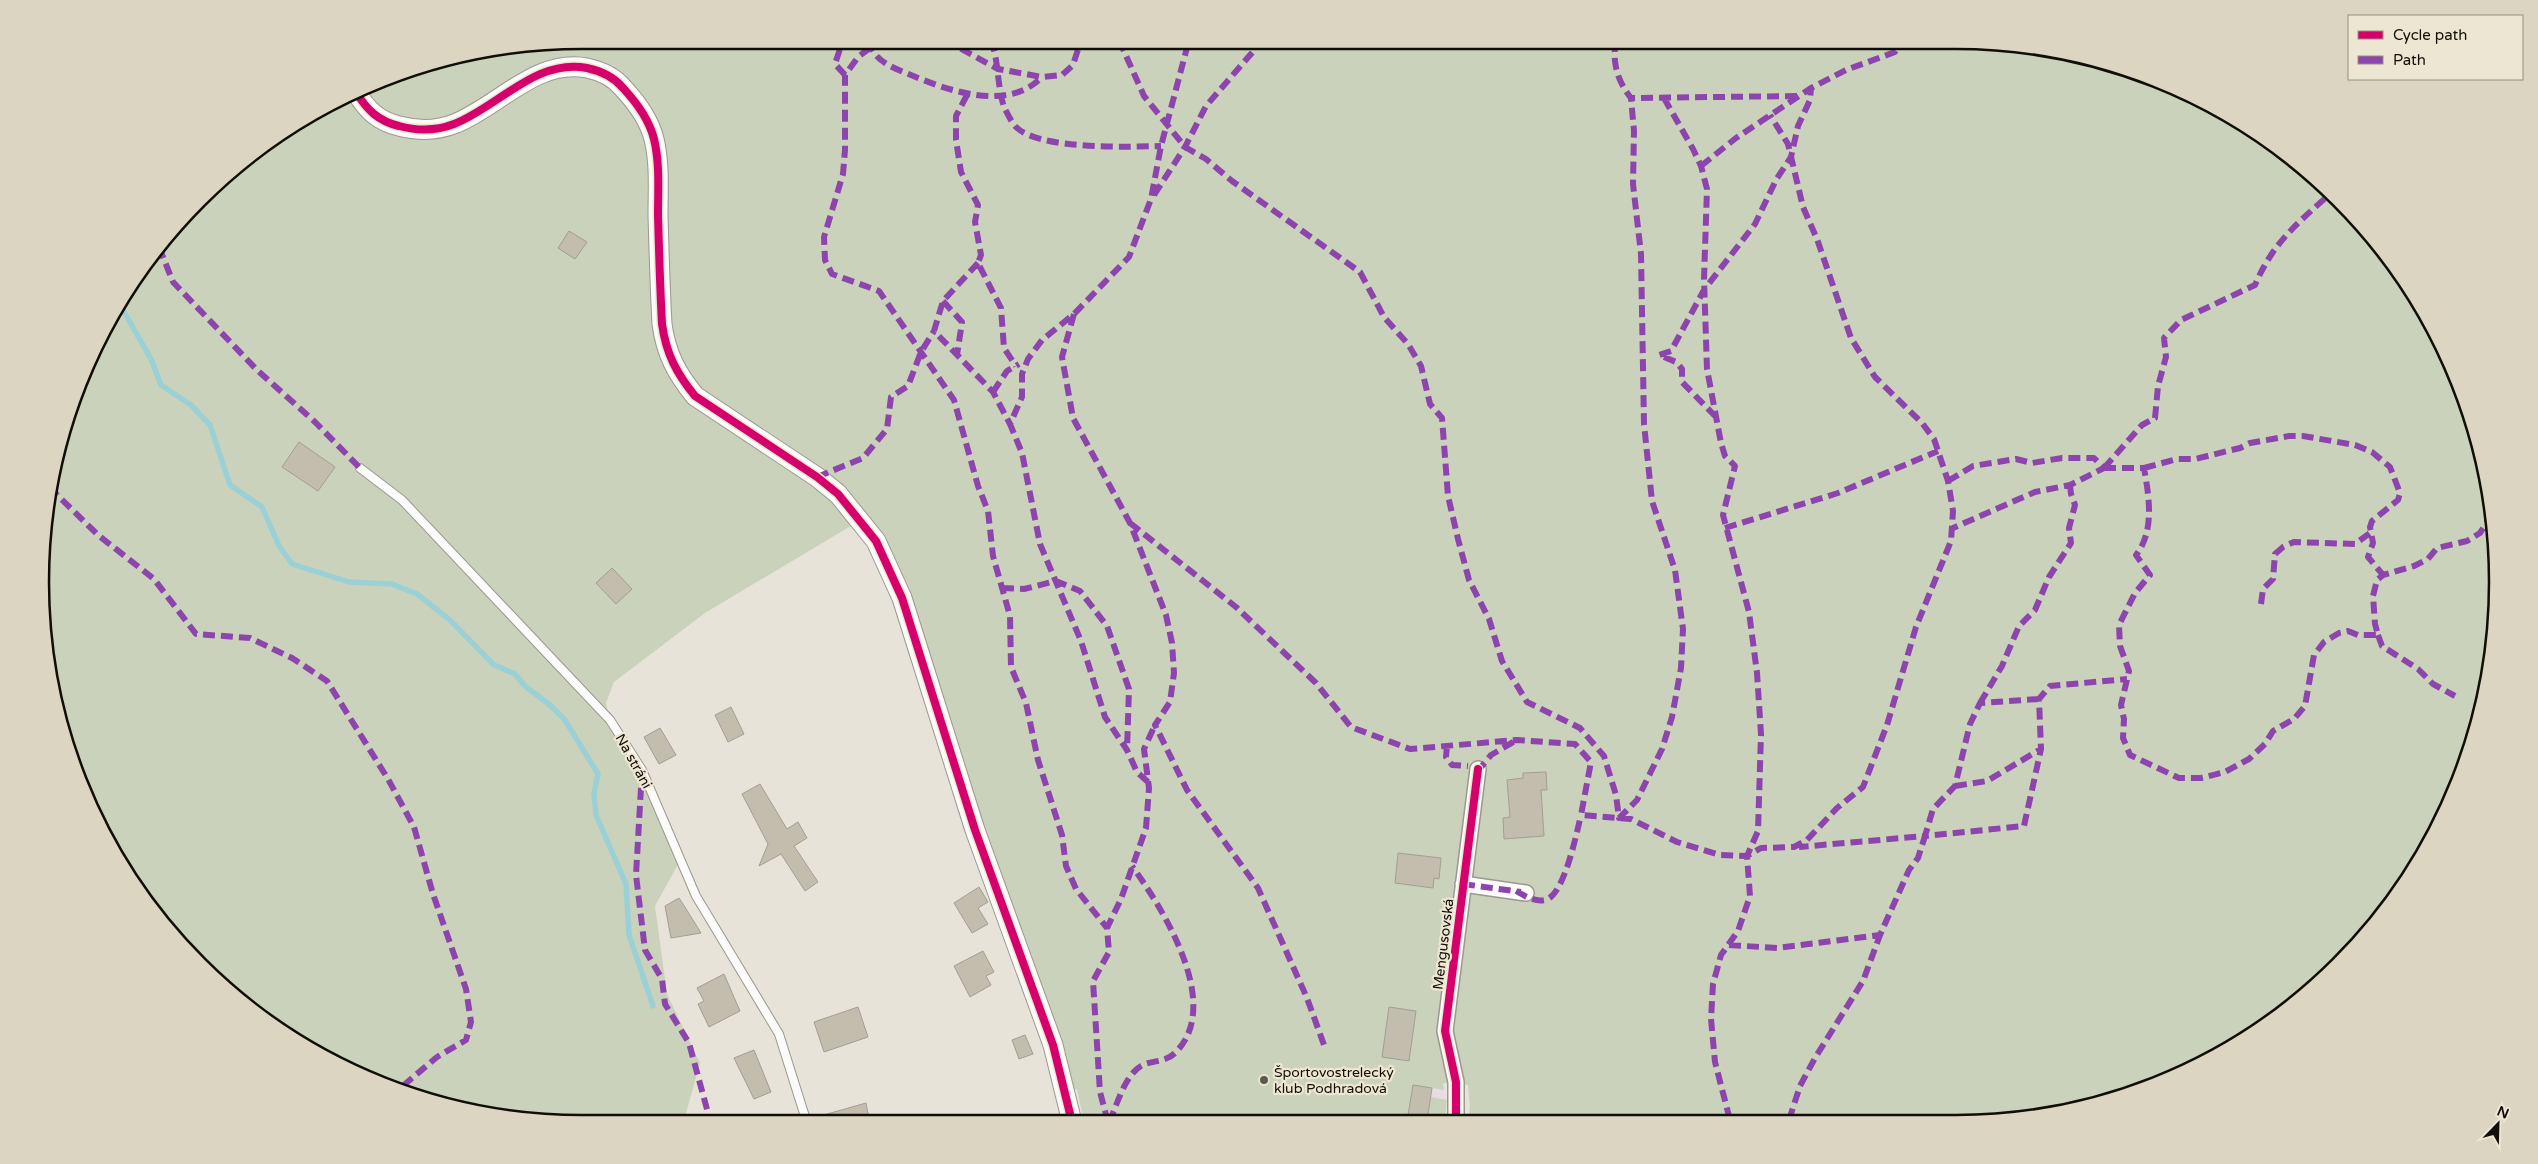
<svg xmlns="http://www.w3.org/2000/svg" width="2538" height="1164" viewBox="0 0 2538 1164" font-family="'Varela Round',sans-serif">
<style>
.industrial{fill:#e7dce1}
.green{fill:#cad2bb}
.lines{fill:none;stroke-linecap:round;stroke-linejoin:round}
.stream{stroke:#9bd1d6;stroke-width:5.5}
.building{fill:#c3bdad;stroke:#a19e95}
.service-casing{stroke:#9b988f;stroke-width:10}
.minor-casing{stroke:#9b988f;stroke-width:18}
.tertiary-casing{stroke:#9b988f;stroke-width:21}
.service{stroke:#fbfbf9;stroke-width:8}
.minor{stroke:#fbfbf9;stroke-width:15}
.tertiary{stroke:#fbfbf9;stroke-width:19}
.quiet{stroke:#8e44ad;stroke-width:6;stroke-dasharray:12 6;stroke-linecap:butt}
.cycleway-casing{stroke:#ede6d2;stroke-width:11}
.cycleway{stroke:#d6006c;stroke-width:8}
.poi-dot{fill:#5b5950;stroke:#ede6d2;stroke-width:2}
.labels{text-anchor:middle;stroke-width:4.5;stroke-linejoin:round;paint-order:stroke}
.street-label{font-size:14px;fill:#100e07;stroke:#ede6d2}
.poi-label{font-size:14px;fill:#100e07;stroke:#ede6d2;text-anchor:start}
.rim{fill:none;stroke:#100e07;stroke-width:2.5}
</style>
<rect width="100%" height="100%" fill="#e7e3d8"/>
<!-- industrial -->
<path class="industrial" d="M1413 1085 1444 1090 1447 1100 1445 1121H1407Z"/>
<!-- green -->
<path class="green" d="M582 40H1956L2061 50 2163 81 2257 131 2339 199 2406 281 2457 374 2488 476 2498 582 2488 687 2457 789 2386 912 2286 1012 2164 1083 2027 1119 1468 1121 1470 1107 1468 1085 1443 1083 1444 1090 1413 1085 1407 1121 1084 1122 1077 1089 1067 1091 902 598 861 520 705 613 614 682 606 703 610 720 642 770 681 859 655 906 667 994 700 1063 683 1124H582L477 1114 375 1083 311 1051 225 990 152 912 112 853 69 756 50 687 40 582 50 477 69 408 113 311 174 225 225 174 311 113 408 69 477 50Z
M1431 1097 1447 1100 1445 1118 1428 1115Z"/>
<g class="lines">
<!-- stream -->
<path class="stream" d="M119 303 151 359 161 385 191 405 210 425 230 485 262 507 279 546 292 564 349 582 392 584 417 594 450 620 494 665 515 674 525 686 550 705 565 720 598 774 594 793 596 815 626 884 629 935 653 1006"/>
</g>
<!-- building -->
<path class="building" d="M569 231 587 242 575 259 558 248Z
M299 442 335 467 318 491 282 467Z
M612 568 632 589 616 604 596 583Z
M731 707 744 734 728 742 715 715Z
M660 728 676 755 659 764 644 737Z
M1546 772 1547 790H1541L1544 836 1504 839 1503 818 1510 817 1507 780 1523 778V773Z
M760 784 787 829 798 822 807 838 794 846 818 882 805 891 781 854 759 866 768 844 742 794Z
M1398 853 1441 858 1439 879 1434 878 1433 888 1395 883Z
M979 887 988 902 978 908 988 924 972 933 954 903Z
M679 898 688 912 701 933 671 938 665 906Z
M983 951 994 972 986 976 991 985 970 997 954 966Z
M724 974 740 1011 709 1027 698 1004 704 1001 697 988Z
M858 1007 868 1037 824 1052 814 1022Z
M1389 1007 1416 1011 1409 1061 1382 1057Z
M1025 1035 1033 1054 1019 1059 1012 1040Z
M754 1050 771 1092 754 1099 734 1058Z
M1413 1085 1432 1088 1427 1121H1407Z
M866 1103 869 1119 851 1123H814L813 1118Z"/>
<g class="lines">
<!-- service casing -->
<g class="service-casing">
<path id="service" d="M360 468 402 500 610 720 642 770 696 896 779 1034 807 1123"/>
</g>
<!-- minor casing -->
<g class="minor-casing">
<path id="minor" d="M1463 884 1526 893
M1456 1121V1082L1445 1031 1478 769"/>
</g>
<!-- tertiary casing -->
<g class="tertiary-casing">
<path id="tertiary" d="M356 92C367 110 378 121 399 126 418 131 436 131 454 124 498 107 536 58 587 68 601 71 614 77 623 88 637 103 649 119 654 139 660 164 658 190 658 215 659 251 660 288 662 324 666 354 677 374 695 396L817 477 838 494 876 541 902 598 975 830 1053 1045 1072 1122"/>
</g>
<!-- service -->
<use href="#service" class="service"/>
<!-- minor -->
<use href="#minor" class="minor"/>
<!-- tertiary -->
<use href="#tertiary" class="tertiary"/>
<!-- quiet -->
<path class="quiet" d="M869 40C872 61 894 68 911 75 949 91 1008 112 1042 77
M945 40 998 69 1042 77 1062 75 1073 65 1081 40
M991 40C999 62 997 86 1004 107 1007 113 1012 123 1016 127 1039 150 1129 147 1161 146
M1119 40 1144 96 1185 147 1206 159 1232 181 1360 272 1384 317 1408 344 1421 366 1430 404 1442 418 1448 496 1458 539 1469 580 1489 619 1502 661 1527 702 1580 728 1604 756 1616 795 1619 818 1637 800 1662 749 1672 717 1681 668 1683 629 1675 570 1652 501 1644 424 1641 254 1633 184 1634 131 1631 98
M1598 40 1614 50
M1616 40C1612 63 1617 80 1631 98L1800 96
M870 48 858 57 845 75V150L843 174 824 237 825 260 832 274 879 291 954 400 978 486 988 511 993 556 1010 616 1011 667 1026 703 1038 760 1062 835 1066 866 1076 889 1107 928
M845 75 835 64 840 49 850 45 853 40
M967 95 956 116V140L961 172 978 205 975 222 981 255 978 263 1001 308 1004 348 1016 366
M1664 98 1693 149 1701 166 1707 189 1704 279 1707 369 1721 443 1725 456 1735 466 1723 515 1749 612 1757 673 1761 734 1758 831 1747 856 1750 896 1738 931 1721 955 1713 984 1711 1019 1715 1062 1730 1120
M1701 166 1736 138 1811 88 1846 70 1895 52 1904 40
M1154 195 1185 147 1206 106 1257 47 1260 40
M159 247 173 282 257 370 315 422 360 468
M978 263 943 301 934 331 993 392 1010 424
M943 301 962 322 957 355
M1074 314 1062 357 1073 418 1130 523 1166 615 1172 643 1174 673 1170 702 1155 725 1187 790 1258 888 1307 998 1324 1045
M993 392 1007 371 1019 364
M1716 417 1682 382V369L1676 362 1659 355 1671 351 1704 290 1755 224 1776 180 1791 157 1798 126 1810 100 1811 88
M2104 468H2144C2149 496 2155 531 2136 555L2150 575 2135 593 2119 625 2120 646 2129 671 2121 705 2124 719 2123 738 2130 755 2179 778H2201L2225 772 2249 759 2265 744 2273 731 2294 719 2305 706 2314 655 2324 642 2339 633 2348 631 2358 635H2378L2375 624 2373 596 2377 580 2383 575 2414 566 2428 559 2437 548 2467 541 2480 533 2491 516
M2104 468 2142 425 2155 418 2158 386 2166 357 2164 338 2181 320 2255 285C2274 241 2297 224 2332 192
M2144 468 2177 459H2195L2240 448 2250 443 2289 436H2303L2355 445 2372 452 2390 467 2400 493 2398 500 2372 521 2370 527 2373 543 2368 557 2383 575
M817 477 863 458 887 429 891 397 908 386 921 352 934 331
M1948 481 1973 466 2016 459 2032 463 2062 458H2094L2104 468 2070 485 2035 492 1953 528
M49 487 98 535 154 579 196 634 250 638 292 658 327 681 388 779 414 827 433 894 466 989 471 1022 466 1040 437 1057 398 1090
M1130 523 1236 607 1316 683 1351 727 1410 749 1517 740 1575 744 1591 762 1581 815 1631 819 1677 842 1720 855 1747 856 1761 848 1794 847 1807 840 1837 808 1863 787 1887 725 1916 627 1951 541 1953 511 1948 481 1934 439 1922 423 1875 377 1851 338 1817 239 1803 207 1788 144 1770 115
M1725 528 1838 493 1938 451
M1002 588 1024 589 1056 581 1080 591 1107 626 1129 689 1127 750
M2261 604 2263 589 2273 579 2275 554 2283 547 2294 542 2355 544 2370 533
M2378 635 2382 646 2418 669 2433 684 2455 696
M2039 699 1980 703 1970 724 1955 786 1933 809 1925 836 2024 826 2041 749 2039 699 2050 686 2127 679
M1980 703 2002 666 2019 626 2035 610 2049 577 2071 543 2069 528 2075 505 2071 494 2070 485
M1447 746 1446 757 1452 765 1468 766
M642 770 636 875 645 950 662 979 665 1004 689 1043 711 1124
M1477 772 1491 755 1515 741
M1148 782 1137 772 1127 750 1105 717 1081 641 1040 544 1022 453 1010 424 1022 397V374L1028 359 1042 340 1074 314 1129 257 1151 199 1161 146 1189 40
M1955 786 1987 781 2041 749
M1463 884 1521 892
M1516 891C1525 896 1534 902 1545 900 1564 897 1577 831 1581 815
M1729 945 1777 948 1880 935 1909 870 1918 858 1925 836 1799 847
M1789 1120 1800 1086 1815 1058 1863 981 1880 935
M1108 1122 1100 1092 1093 981 1109 952 1107 928 1121 899 1146 828 1149 788 1144 749 1155 725
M1109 1122C1117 1106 1124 1076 1141 1066 1151 1060 1166 1063 1176 1052 1223 1004 1163 909 1132 866"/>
<!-- cycleway casing -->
<g class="cycleway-casing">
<path id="cycleway" d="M356 92C367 110 378 121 399 126 418 131 436 131 454 124 498 107 536 58 587 68 601 71 614 77 623 88 637 103 649 119 654 139 660 164 658 190 658 215 659 251 660 288 662 324 666 354 677 374 695 396L817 477 838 494 876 541 902 598 975 830 1053 1045 1072 1122
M1456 1121V1082L1445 1031 1478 769"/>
</g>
<!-- cycleway -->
<use href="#cycleway" class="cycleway"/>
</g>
<!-- markers -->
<circle class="poi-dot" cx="1264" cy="1080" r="5"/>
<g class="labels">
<!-- street labels -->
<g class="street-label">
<text transform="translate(634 761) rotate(61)" y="5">Na stráni</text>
<text transform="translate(1443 944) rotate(-83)" y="5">Mengusovská</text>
</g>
<!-- poi labels -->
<g class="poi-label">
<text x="1274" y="1077">Športovostrelecký<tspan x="1274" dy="16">klub Podhradová</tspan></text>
</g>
</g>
<!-- crop -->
<path d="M0 0H2538V1164H0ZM582 49H1956A533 533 0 0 1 2489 582V582A533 533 0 0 1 1956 1115H582A533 533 0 0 1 49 582V582A533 533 0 0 1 582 49Z" fill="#dbd5c2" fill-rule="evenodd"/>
<path class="rim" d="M582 49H1956A533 533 0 0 1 2489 582V582A533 533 0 0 1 1956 1115H582A533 533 0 0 1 49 582V582A533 533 0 0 1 582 49Z"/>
<!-- legend -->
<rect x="2348" y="15" width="175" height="65" fill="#ede6d2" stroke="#959081"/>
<rect x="2358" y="31" width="25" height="8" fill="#d6006c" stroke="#959081"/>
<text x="2393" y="40" font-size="15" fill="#100e07">Cycle path</text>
<rect x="2358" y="56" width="25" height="8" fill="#8e44ad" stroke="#959081"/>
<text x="2393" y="65" font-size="15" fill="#100e07">Path</text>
<!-- north arrow -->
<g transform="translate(2498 1124) rotate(23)" stroke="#ede6d2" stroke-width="4" paint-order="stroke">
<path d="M0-4L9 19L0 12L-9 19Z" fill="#100e07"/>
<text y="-8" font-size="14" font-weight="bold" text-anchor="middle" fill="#100e07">N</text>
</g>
</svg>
